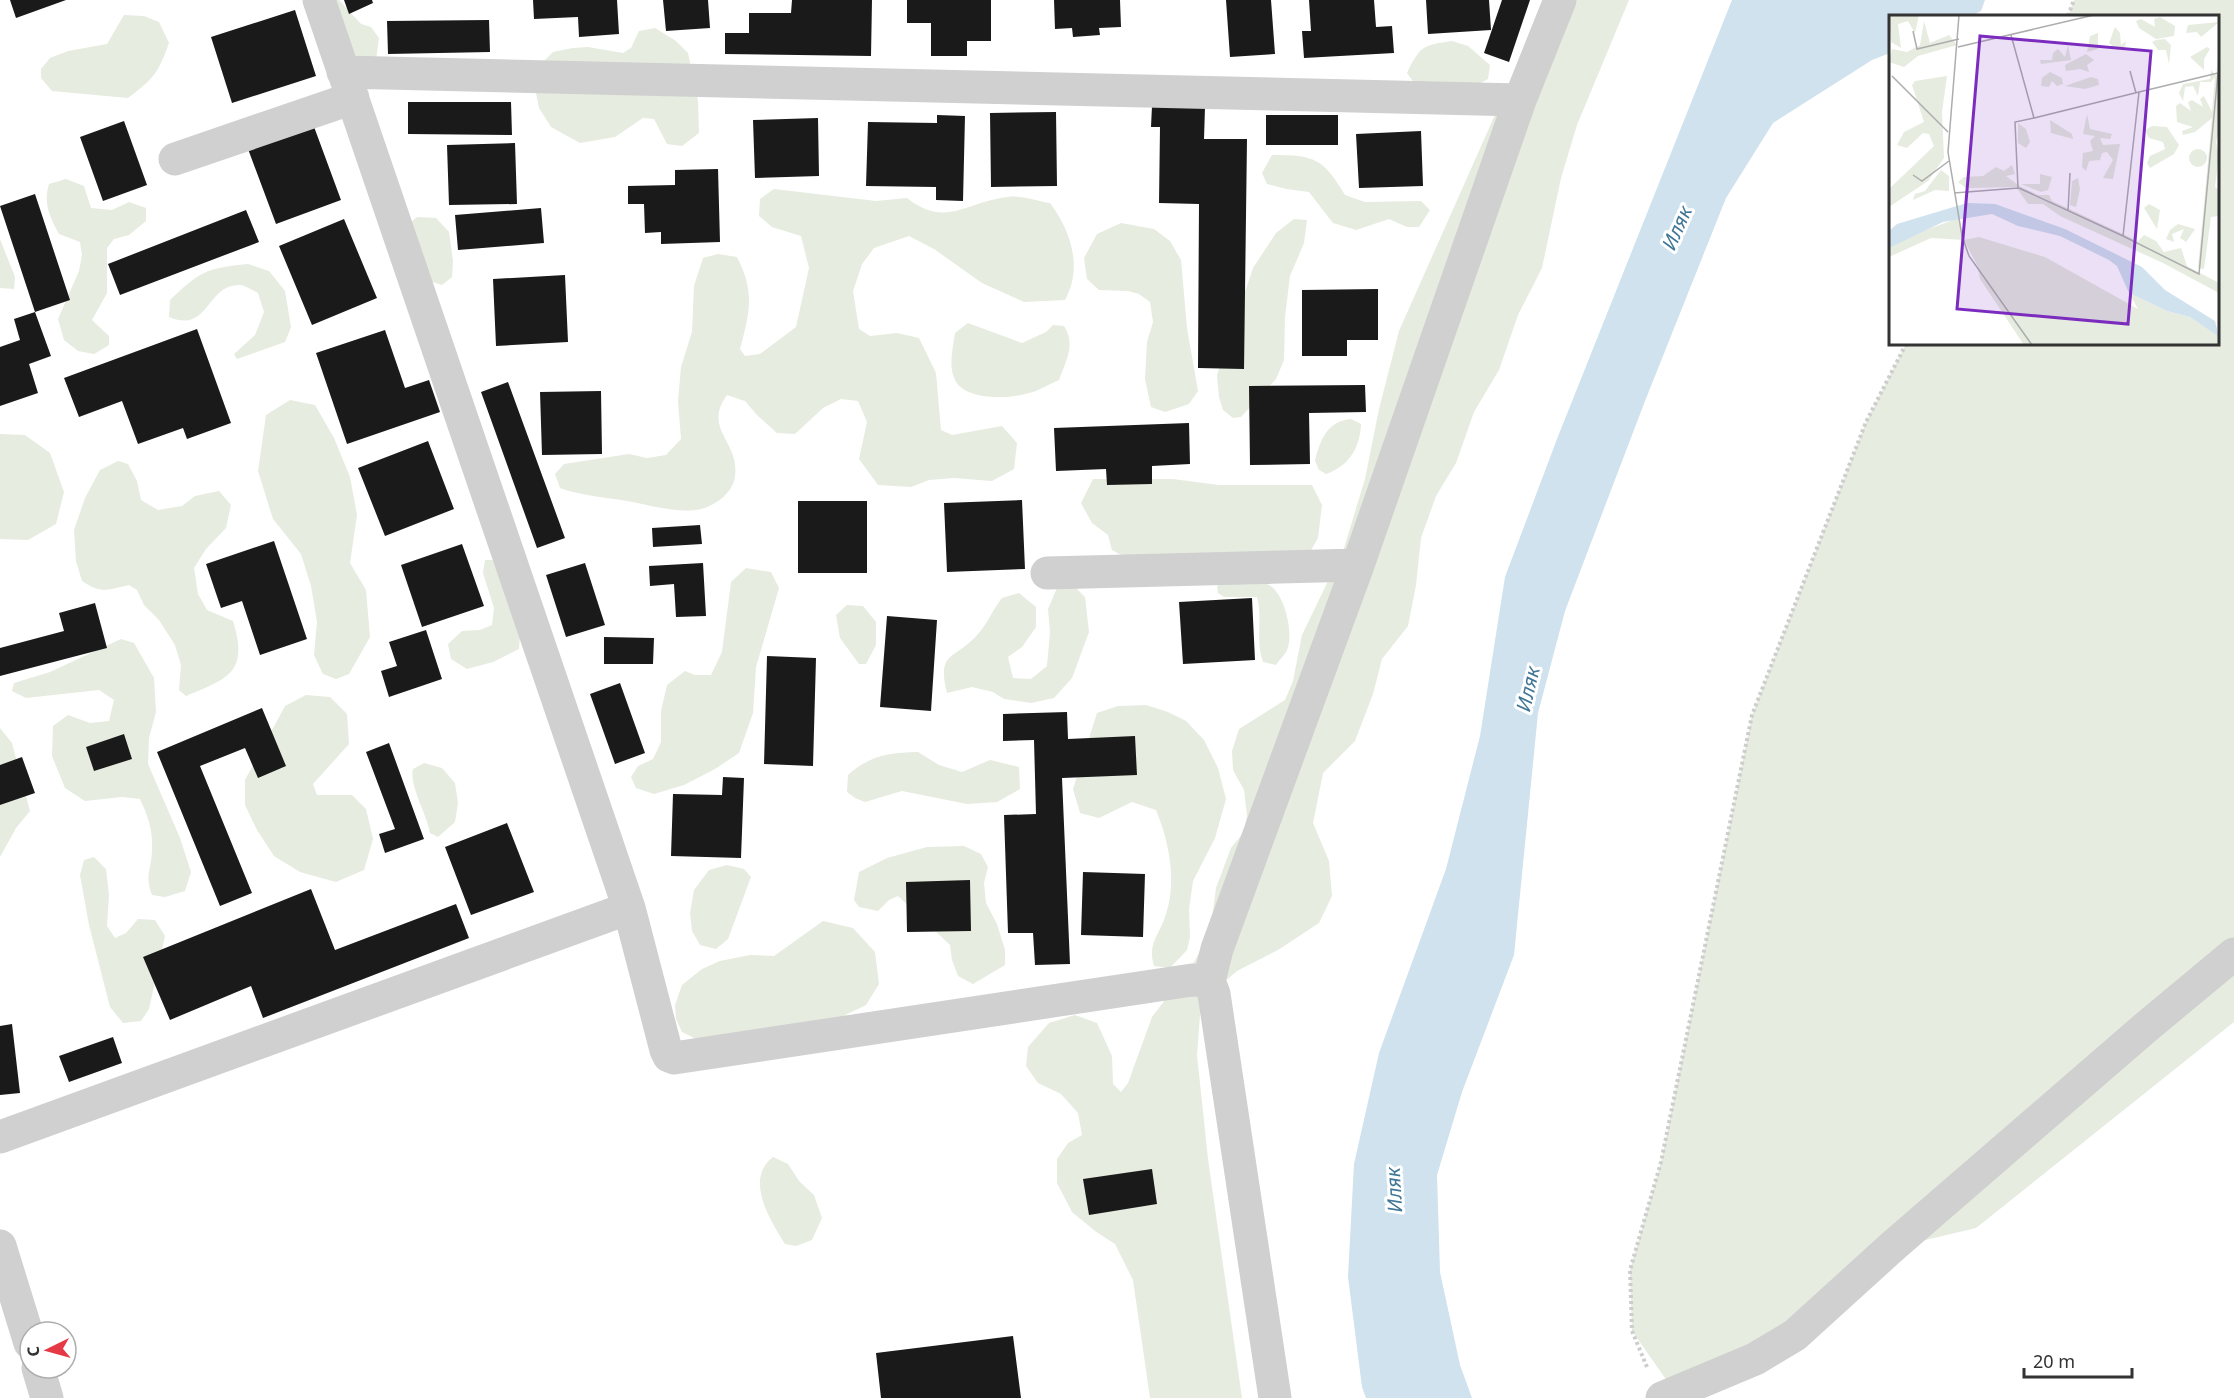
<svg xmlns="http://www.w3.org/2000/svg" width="2234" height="1398" viewBox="0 0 2234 1398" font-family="'Noto Sans',sans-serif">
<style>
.green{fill:#e6ecdf}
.water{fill:#cfe2ee}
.building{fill:#1a1a1a}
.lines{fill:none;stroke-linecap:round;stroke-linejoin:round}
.path{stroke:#cdcdcd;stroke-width:4;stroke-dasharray:3 3;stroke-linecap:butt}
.minor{stroke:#d0d0d0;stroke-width:33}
.labels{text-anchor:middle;stroke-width:6;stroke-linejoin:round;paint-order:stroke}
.water-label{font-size:20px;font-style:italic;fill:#3f7597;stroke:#fff}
.inset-road{fill:none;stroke:#adadad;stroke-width:1.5}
.view{fill:#7b2cbf;fill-opacity:0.15;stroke:#7b2cbf;stroke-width:3}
.inset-edge{fill:none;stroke:#333;stroke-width:3}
</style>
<rect width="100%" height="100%" fill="#fff"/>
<!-- green -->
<path class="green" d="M324 0H339L361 24 371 27 379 38 376 60 362 82Z
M1546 0H1629L1577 125 1561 178 1542 268 1518 315 1499 370 1474 412 1456 463 1436 496 1421 538 1416 585 1408 626 1382 659 1373 694 1355 741 1323 773 1313 823 1329 861 1332 896 1319 923 1278 950 1237 971 1205 998 1200 1015 1197 1055 1208 1159 1242 1398H1150L1133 1280 1115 1244 1095 1231 1072 1212 1057 1183V1159L1068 1143 1082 1135 1078 1113 1061 1094 1038 1083 1026 1066 1028 1047 1049 1023 1075 1015 1097 1023 1112 1056 1113 1084 1121 1092 1128 1083 1152 1017 1194 962 1210 934 1216 888 1231 848 1244 832 1247 815 1244 790 1233 770 1232 751 1239 729 1285 700 1293 681 1302 635 1344 548 1365 479 1379 409 1399 331Z
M2074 0H2234V1022L1976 1228 1879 1251 1763 1344 1672 1388 1632 1331 1630 1270 1661 1162 1752 715 1866 422 1906 344H2218V16H2068Z
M124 15 144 16 159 22 169 43C158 74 154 78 128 98L52 91 41 78V69L50 58 68 51 107 44Z
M655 28 676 41 688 53 698 101 699 133 682 146 667 144 654 119 643 118 615 137 580 143 551 127 539 108 535 88 542 63 553 52 573 48 588 47 623 53 631 48 639 31Z
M1452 41 1468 46 1490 65 1488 79 1474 86 1415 84 1407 73C1420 46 1423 45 1452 41Z
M1272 155C1314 155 1323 158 1345 195L1365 202 1421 201 1430 210 1419 227H1407L1389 219 1356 230 1333 223 1309 192 1286 189 1267 184 1262 173Z
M66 179 84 186 91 208 112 210 129 202 146 208V221L129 235 114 239 107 248V293L92 320 109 336V345L94 354 78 351 64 340 58 319 79 271 82 255 80 242 59 234C50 218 43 203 49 184Z
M774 189 876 201 907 198C946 229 967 201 1008 197 1021 195 1037 201 1050 203 1071 231 1083 268 1065 300L1024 302 982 283 934 249 909 236 874 248 862 264 853 291 859 329 870 336 897 333 919 338 936 373 941 430 952 435 1002 426 1017 443 1014 469 992 481 954 478 929 480 911 487 878 485 859 459 867 422 858 401 841 399 823 408 795 434 777 433 758 416 745 401 727 395C702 429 740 442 735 476 733 493 716 505 701 509 679 514 649 505 627 501 604 497 582 496 560 488L555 474 564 464 629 454 647 458 666 455 681 439 678 401 681 367 692 332 694 286 703 258 718 254 737 257C755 292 750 312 740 349L745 356 760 354 796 327 809 268 801 236 772 227 759 216 760 199Z
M417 217 436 218 449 232 453 261 452 277 442 285 429 281 408 225Z
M1294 219 1307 220 1304 243 1290 276 1285 317 1284 360 1276 379 1241 417 1233 418 1223 410 1219 397 1217 375 1253 268 1276 233Z
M1121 223 1154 229 1170 241 1181 260 1187 328 1198 391 1189 404 1165 412 1151 407 1145 379 1147 342 1153 322 1150 302 1139 294 1128 291 1099 290 1087 279 1084 258 1097 234Z
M0 239 15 277 14 289 0 288Z
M248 264 269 271 285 291 291 327 285 342 237 359 234 354 255 335 264 312 258 293C254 291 246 286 241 285 206 283 210 334 169 317L170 300C200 272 205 268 248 264Z
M968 323 1022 343 1046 332 1053 325 1064 326C1076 344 1066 361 1059 380 1049 384 1039 391 1029 393 1010 399 965 401 955 380 948 366 953 347 955 333Z
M290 400 315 405 334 438 350 477 357 515 350 563 366 590 370 637 349 674 336 679 323 674 314 655 317 622 311 586 301 554 273 519 258 471 266 415Z
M1351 419 1361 424C1360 448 1349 466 1326 474L1319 470 1315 461C1320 439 1328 421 1351 419Z
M0 434 25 435 50 453 64 492 56 524 28 540 0 539Z
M118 461 128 464 137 481 141 500 158 510 182 506 195 496 219 491 231 505 226 528 206 549 194 568 198 594 207 610 233 621C249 673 228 678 186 696L179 690 181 665 175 645 159 620 144 605 137 590 129 585C107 590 101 594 82 581L76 561 74 530 85 498 100 470Z
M1093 479H1173L1219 485H1312L1322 505 1318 538 1310 552 1125 557 1112 550 1108 535 1092 523 1081 503Z
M485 560H495L520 636 519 649 493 662 467 669 451 659 448 644 462 631 480 630 492 625 494 608 483 573Z
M746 568 771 572 779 588 756 667 753 713 739 753 715 769 684 785 654 794 636 788 631 777 638 766 653 759 661 742V711L667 685 685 671 695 675H711L722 652 731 582Z
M1233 579C1245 579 1258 578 1269 585 1285 594 1294 634 1287 650 1285 655 1279 660 1276 665L1263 662C1255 641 1263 618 1257 597H1224L1218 593 1217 586Z
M1074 586 1085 597 1089 632 1072 678 1054 698 1031 703 1004 699 993 692 972 687 947 693C936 650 956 660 978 634 988 623 993 609 1002 598L1019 593 1036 607V627L1022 647 1008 657 1013 678 1031 679 1047 666 1050 632 1048 609 1057 588Z
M847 605 863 606 876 622V645L866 664H859L840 638 836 615Z
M121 639 134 643 154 678 156 712 149 738 148 764 180 838 191 872 185 891 165 897 152 895C144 873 152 870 152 849 153 830 148 816 140 799L122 797 85 801 65 788 52 756 53 726 68 715 90 723 109 721 114 700 99 690 26 698 12 691 14 683 50 672Z
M306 695 330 697 347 714 349 744 313 784 317 795H352L366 809 373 839 364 870 336 882 300 872 274 856 257 830 245 805V780L285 706Z
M1146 705 1168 712 1186 721 1204 740 1218 768 1226 799 1215 838 1193 881 1189 909 1190 937 1187 950 1170 968 1154 966C1147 942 1160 935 1166 914 1177 880 1169 842 1156 810L1132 802 1099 818 1080 813 1073 789 1097 713 1118 706Z
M0 728 12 743 30 811 16 828 0 857Z
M918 752 939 765 962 772 990 760 1019 767 1020 789 997 802 967 804 902 791 865 802 855 798 847 792 848 775C870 755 889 753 918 752Z
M424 763 442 768 455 783 458 803 455 822 438 837 430 833C427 814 409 786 413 769Z
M964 846 981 854 988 867 984 883 986 903 997 924 1005 950V965L973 984 958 976 952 960 950 945 898 896 889 900 878 911 859 907 854 900 859 872 887 858 927 847Z
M94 857 106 869 109 895 107 926 115 938 126 933 138 919 155 920 165 936 149 1009 141 1021 123 1023 110 1007 89 925 80 875 84 860Z
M727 865 744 869 751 877 728 939 716 949 700 945 692 931 690 913 694 890 709 870Z
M823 921 853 928 875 952 879 984 866 1005 839 1018 700 1041 682 1032 676 1019 675 1005 682 985 702 969 720 961 750 955 774 956Z
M773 1157 788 1164 799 1181 814 1195 822 1218 812 1240 796 1246 785 1244C770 1220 744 1179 773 1157Z"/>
<!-- water -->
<path class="water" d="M1732 0H1985L1981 11 1971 16H1890V53L1872 60 1773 123 1726 198 1645 401 1565 611 1538 713 1514 955 1462 1092 1437 1175 1440 1272 1460 1365 1472 1398H1366L1362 1387 1348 1277 1354 1164 1379 1053 1446 869 1480 736 1505 577 1557 439Z"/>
<!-- building -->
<path class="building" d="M10 0H66L16 18Z
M344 0H372L373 3 349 14Z
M533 0H617L619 34 579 37 578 17 534 19Z
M663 0H708L710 28 666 31Z
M792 0H872L871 56 725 54V33H749V13H791Z
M907 0H991V41H967V56H931V23H907Z
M1054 0H1120L1121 27 1099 28 1100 35 1073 37 1072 28 1055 29Z
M1226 0H1271L1275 54 1230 57Z
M1309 0H1374L1376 27 1392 26 1394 53 1304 58 1302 31H1311Z
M1426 0H1489L1491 30 1428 34Z
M1502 0H1530L1509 62 1484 53Z
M295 10 316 76 232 103 211 37Z
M489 20 490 52 388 54 387 21Z
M408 102H511L512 135 408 134Z
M1152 106 1205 107 1204 139H1247L1244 369 1198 368 1199 204 1159 203 1160 127H1151Z
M1056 112 1057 186 991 187 990 113Z
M937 115 965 116 963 201 936 200V187L866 186 868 122 937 123Z
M1266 115H1338V145H1266Z
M818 118 819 176 755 178 753 120Z
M124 121 147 185 103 201 80 137Z
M313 124 341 200 276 224 248 149Z
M1421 131 1423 186 1359 188 1356 134Z
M515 143 517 204 449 205 447 145Z
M718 169 720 242 661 244V232L645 233 644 204H628V186L675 185V170Z
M35 194 70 300 35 312 0 206Z
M541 208 544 243 458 250 455 215Z
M246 210 259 242 120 295 108 264Z
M344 219 377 298 312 325 279 246Z
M565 275 568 342 496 346 493 279Z
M1378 289V340H1347V356H1302V290Z
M35 312 51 356 29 364 38 393 0 406V347L20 340 14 319Z
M197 329 231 423 187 439 183 428 138 444 122 401 79 417 64 378Z
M385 330 405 388 429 380 440 412 347 444 316 353Z
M508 382 565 538 537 548 481 392Z
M1365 385 1366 412 1309 413 1310 464 1250 465 1249 386Z
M601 391 602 454 542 455 540 392Z
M1189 423 1190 464 1152 466V484L1107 485 1106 469 1056 471 1054 428Z
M428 441 454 509 385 536 358 468Z
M1022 500 1025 569 947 572 944 503Z
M798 501H867V573H798Z
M700 525 702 544 653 547 652 528Z
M274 541 307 639 260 655 242 601 221 608 206 564Z
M462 544 484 606 422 627 401 565Z
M585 563 605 625 566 637 546 575Z
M703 563 706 616 676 617 674 584 650 586 649 566Z
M1252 598 1255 660 1183 664 1179 602Z
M95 603 107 648 0 676V648L64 631 59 613Z
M887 616 937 620 931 711 880 707Z
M426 630 442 679 389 697 381 671 397 666 389 642Z
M604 637 654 638 653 664H604Z
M767 656 816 658 813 766 764 764Z
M620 683 645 753 615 764 590 694Z
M262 708 286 766 258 778 245 748 200 766 252 893 220 906 157 752Z
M1067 712 1068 739 1135 736 1137 775 1062 778 1070 964 1035 965 1033 933H1008L1004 815 1036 814 1034 740 1003 741V714Z
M124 734 132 759 94 771 86 747Z
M389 743 424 839 385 853 379 834 395 829 366 752Z
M22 757 35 793 0 805V765Z
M723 777 744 778 741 858 671 856 673 794 722 795Z
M507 823 534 892 471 915 445 847Z
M1083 872 1145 874 1143 937 1081 935Z
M970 880 971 931 907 932 906 882Z
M311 889 335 950 456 904 469 938 263 1018 251 986 170 1020 143 957Z
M12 1024 20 1093 0 1095V1026Z
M113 1037 122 1063 69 1082 59 1056Z
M1152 1169 1157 1204 1089 1215 1083 1179Z
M1013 1336 1021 1398H881L876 1353Z"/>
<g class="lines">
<!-- path -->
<path class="path" d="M2068 16 2074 0
M1647 1367 1632 1331 1630 1270 1661 1162 1752 715 1866 422 1906 344"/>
<!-- minor -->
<path class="minor" d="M343 72 1520 100 1560 0
M175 159 353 98
M1047 573 1358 565
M629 908 666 1050 669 1056 674 1058 1192 980 1209 981 1214 994 1275 1398
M1209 981 1217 949 1358 565 1520 100
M0 1137 629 908 319 0
M0 1246 30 1343
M38 1368 47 1398
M1662 1398 1755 1359 1795 1335 1893 1246 2145 1028 2234 954"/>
</g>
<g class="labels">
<!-- water labels -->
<g class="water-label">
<text transform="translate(1677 228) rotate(-66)" y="7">Иляк</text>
<text transform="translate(1528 689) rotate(-77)" y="7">Иляк</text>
<text transform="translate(1394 1190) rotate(-93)" y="7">Иляк</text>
</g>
</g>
<!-- overview -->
<g transform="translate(1889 15)">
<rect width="330" height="330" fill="#fff"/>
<path d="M0 0H30L26 18 19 6 9 9 12 33 2 27ZM271 2 286 11 285 21 267 24 250 13 247 6 252 4 266 12 265 4ZM35 6 41 28 60 20 68 30 29 41 15 52 0 47 3 34 18 37 31 30ZM330 7 312 22 308 17 297 18 299 10ZM226 12 231 18 232 30 237 26 236 32 228 35 220 28ZM209 18V34L198 37 201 21ZM267 25 276 24 282 30 280 49 277 35H269L263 27ZM179 30 182 45 152 49 151 45H163L164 38 169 34 176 42ZM318 32 321 34 315 44V55L301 42ZM330 34V117L327 127 330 141 326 172 330 175V201L322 202 315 254 309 253 323 103 306 117 294 120 293 116 304 112 288 107 287 91 291 88 302 96 299 87 303 85 314 92 311 84 315 81 323 97 326 62 322 67H311L309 81 304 71 296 72 294 86 290 78 294 69 321 64 322 55 327 61ZM197 39 205 45 198 50 200 57 191 54 177 56 176 50ZM161 57 173 63 174 69 168 71 163 66 160 72 152 71 153 63ZM58 61 53 97 55 143 39 166 0 192V174L45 131 40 119 34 118 18 133 8 130 15 117 35 107 23 70 26 66ZM202 62 209 64 210 70 196 74 176 71ZM198 99 201 114 223 119 221 124 211 123 214 130 231 129 224 164 214 163 224 145 218 137 213 138 211 145 200 146 197 156 193 152 194 138 204 136 201 126 206 121 194 119ZM161 105 183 119 184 124 162 118ZM129 108 137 114 141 127 137 133 129 128ZM263 111 278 112 290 130 285 139 261 153 258 148 261 141 276 134 274 127 260 123 256 115ZM300 143a9 9 0 1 1 18 0a9 9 0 1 1-18 0ZM123 150 126 159 117 161 132 172 149 180H160L163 186 249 226 255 220 267 226 275 237 292 233 298 251 330 268V278L274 248 171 201 154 189H139L127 172 77 173 69 167 75 162 94 161 107 152 115 156ZM52 155 60 161V176L46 175 24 185 26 179 36 176ZM151 159 163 162 159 175 152 177 132 169H151ZM189 163 191 174 187 192 181 190 183 166ZM260 189 271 195 268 214 255 193ZM70 203 75 225 90 222 156 242 249 294 240 278 278 296 301 302 330 322V330H135L91 264 89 252 75 225 42 223 0 242V233L17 222ZM289 209 306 214 297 227 291 223 295 214 283 219 285 227 277 224 281 215Z" fill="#e6ecdf"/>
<path d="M78 188 106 189 176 214 253 252 276 275 326 306 330 322 301 302 278 296 240 278 228 251 220 245 171 221 129 211 103 199 54 207 0 233V216L8 209Z" fill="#cfe2ee"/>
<path class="inset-road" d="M70 0 59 137 73 221 80 241 143 330M24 16 28 34 70 24M122 20 145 103 250 77 329 58 310 259 234 221 250 77M69 32 205 0M241 56 247 78M3 61 59 117M24 160 33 166 60 146M130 173 234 221M65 178 129 173 126 107 145 103M179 196 181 158"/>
<path class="view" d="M91 21 262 36 239 309 68 294Z"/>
<rect width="330" height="330" class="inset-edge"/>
</g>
<!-- north arrow -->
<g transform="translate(48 1350) rotate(265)"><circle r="28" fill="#ffffff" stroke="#adadad" stroke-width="1.5"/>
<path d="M0-4.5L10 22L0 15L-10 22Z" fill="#e63946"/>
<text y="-9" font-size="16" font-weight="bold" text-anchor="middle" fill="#333333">С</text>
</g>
<!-- scale -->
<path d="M2024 1368v9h108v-9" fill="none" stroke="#333333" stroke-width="3"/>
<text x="2033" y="1368" font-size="18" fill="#333333" stroke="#ffffff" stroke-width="4.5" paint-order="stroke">20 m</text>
</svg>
